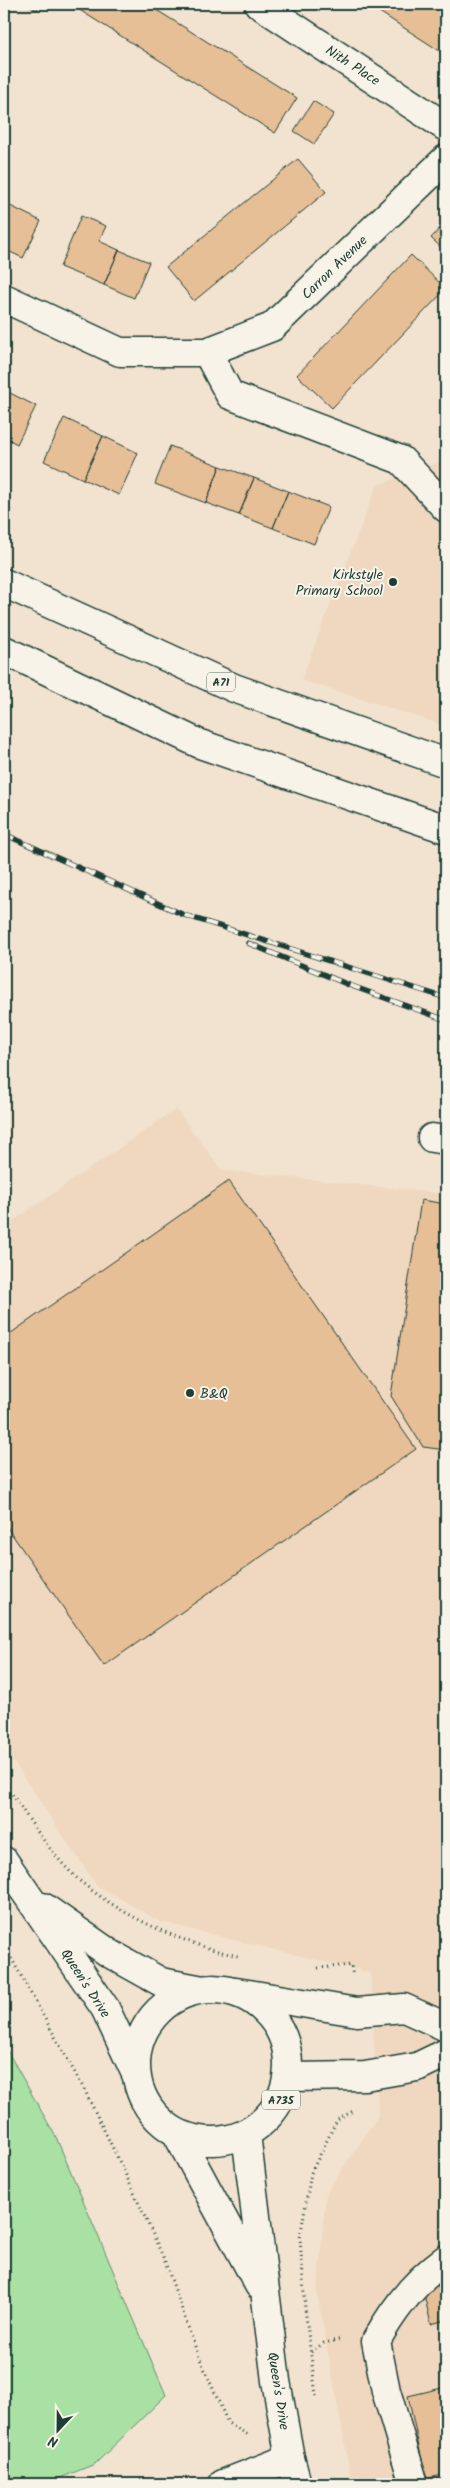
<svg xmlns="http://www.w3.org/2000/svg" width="450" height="2488" viewBox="0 0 450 2488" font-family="Kalam,sans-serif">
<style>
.built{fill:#efd8bf}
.green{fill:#a9e0a3;stroke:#648e6c}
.building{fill:#e7bf97;stroke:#1f3d34}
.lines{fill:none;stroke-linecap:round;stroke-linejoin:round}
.minor-casing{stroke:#1f3d34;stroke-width:31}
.major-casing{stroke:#1f3d34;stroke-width:31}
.path{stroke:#1f3d34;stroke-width:3;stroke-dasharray:1 4;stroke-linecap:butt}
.minor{stroke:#f7f3e8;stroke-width:28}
.major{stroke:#f7f3e8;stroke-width:28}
.rail-casing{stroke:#1f3d34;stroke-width:5.5}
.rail{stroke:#f7f3e8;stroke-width:4;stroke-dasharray:11;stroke-linecap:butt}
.poi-dot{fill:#1f3d34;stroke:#f7f3e8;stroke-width:2}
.labels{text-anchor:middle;stroke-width:4;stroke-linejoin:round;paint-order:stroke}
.shield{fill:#f7f3e8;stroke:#60746a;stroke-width:1}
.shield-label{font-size:12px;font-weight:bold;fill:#1f3d34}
.street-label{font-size:14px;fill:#1f3d34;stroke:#f7f3e8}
.poi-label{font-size:14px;fill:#1f3d34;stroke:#f7f3e8;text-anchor:end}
</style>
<rect width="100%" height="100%" fill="#f2e3d0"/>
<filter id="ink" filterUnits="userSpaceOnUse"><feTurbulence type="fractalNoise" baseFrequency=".02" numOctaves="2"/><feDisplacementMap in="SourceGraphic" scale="10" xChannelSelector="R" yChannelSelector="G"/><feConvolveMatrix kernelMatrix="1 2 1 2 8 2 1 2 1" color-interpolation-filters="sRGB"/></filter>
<g filter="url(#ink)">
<!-- built -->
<path class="built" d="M446 460V726L301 680 377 485Z
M176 1109 222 1170 446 1194V2484H352L317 2293 326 2193 378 2116 370 1973 161 1922 96 1885 4 1748V1227Z"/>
<!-- green -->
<path class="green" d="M4 2045 56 2137 166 2395 95 2464 45 2484H4Z"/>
<!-- building -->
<path class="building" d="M25 4H40L37 10Z
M70 4H147L297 98 275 133Z
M367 4H446V55Z
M313 101 334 114 314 144 294 131Z
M298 159 326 192 194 301 166 267Z
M4 203 41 221 23 258 4 249Z
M81 216 106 226 99 241 119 250 104 285 60 267Z
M446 222V252L431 238Z
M119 250 149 262 134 298 104 285Z
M411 255 446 289 332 408 297 375Z
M4 390 36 406 17 444 4 437Z
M64 418 103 436 83 479 44 461Z
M103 436 138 453 119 495 83 479Z
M170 446 220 466 206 503 155 484Z
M220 466 254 478 239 515 206 503Z
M254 478 288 491 273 528 239 515Z
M288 491 329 507 314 544 273 528Z
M229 1181 416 1449 104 1666 4 1523V1338Z
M421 1200 446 1204V1450L423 1447 391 1396Z
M438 2283 446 2320 431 2324 422 2286Z
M446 2387V2474L426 2479 408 2396Z"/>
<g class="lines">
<!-- minor casing -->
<g class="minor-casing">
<path id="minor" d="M259 4 446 127
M4 298 120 352H207L272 327 446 159
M207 352 230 395 401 460 446 508
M432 1138 446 1140
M236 1992 357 2012 404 2008 446 2027
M288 2077 365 2076 417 2067 446 2053
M223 2484 290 2458
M414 2484 386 2391 376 2341C394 2308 415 2281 446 2259"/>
</g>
<!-- major casing -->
<g class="major-casing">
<path id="major" d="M4 583 234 688 446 763
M4 650 200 744 446 829
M4 1861 105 2008 136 2074
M43 1907 109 1953 161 1982 198 1989
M136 2065a76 76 0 1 1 152 0a76 76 0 1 1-152 0Z
M176 2132 259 2285
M246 2134 276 2381 290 2458 297 2484"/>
</g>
<!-- path -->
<path class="path" d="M4 1799 12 1794C32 1824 53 1857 80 1881 123 1917 184 1944 238 1956
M4 1945 84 2089 125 2173 164 2259 197 2352 228 2423 250 2436
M318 1968 351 1965 353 1976
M311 2352 324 2343 342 2339
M316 2396 305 2308 300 2238 311 2173 337 2120 353 2111"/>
<!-- minor -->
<use href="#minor" class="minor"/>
<!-- major -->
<use href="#major" class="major"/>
<!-- rail casing -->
<g class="rail-casing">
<path id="rail" d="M4 834 184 915 446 998
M248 943 349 985 446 1020"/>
</g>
<!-- rail -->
<use href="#rail" class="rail"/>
</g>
</g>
<!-- markers -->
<g class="poi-dot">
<circle cx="393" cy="582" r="5"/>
<circle cx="190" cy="1393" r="5"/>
</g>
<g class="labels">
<!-- shield labels -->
<g class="shield">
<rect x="207" y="672.5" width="28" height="19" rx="4"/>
<rect x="262" y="2090.5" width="38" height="19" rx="4"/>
</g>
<g class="shield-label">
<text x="221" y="686">A71</text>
<text x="281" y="2104">A735</text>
</g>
<!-- street labels -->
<g class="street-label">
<text transform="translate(353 65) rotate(33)" y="5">Nith Place</text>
<text transform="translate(334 267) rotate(-44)" y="5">Carron Avenue</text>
<text transform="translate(86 1983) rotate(57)" y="5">Queen's Drive</text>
<text transform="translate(279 2391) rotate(81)" y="5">Queen's Drive</text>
</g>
<!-- poi labels -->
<g class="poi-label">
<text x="383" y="579">Kirkstyle<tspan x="383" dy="16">Primary School</tspan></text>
<text x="200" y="1398" text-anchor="start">B&amp;Q</text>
</g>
</g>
<!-- margin -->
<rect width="450" height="2488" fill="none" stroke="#f7f3e8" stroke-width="20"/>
<rect x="10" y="10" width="430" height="2468" fill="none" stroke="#1f3d34" stroke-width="2" filter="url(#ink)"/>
<!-- north arrow -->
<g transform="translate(58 2430) rotate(202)" stroke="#f7f3e8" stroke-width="4" paint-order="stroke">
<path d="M0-4L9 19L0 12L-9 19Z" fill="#1f3d34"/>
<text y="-8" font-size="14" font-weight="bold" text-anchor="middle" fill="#1f3d34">N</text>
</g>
</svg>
